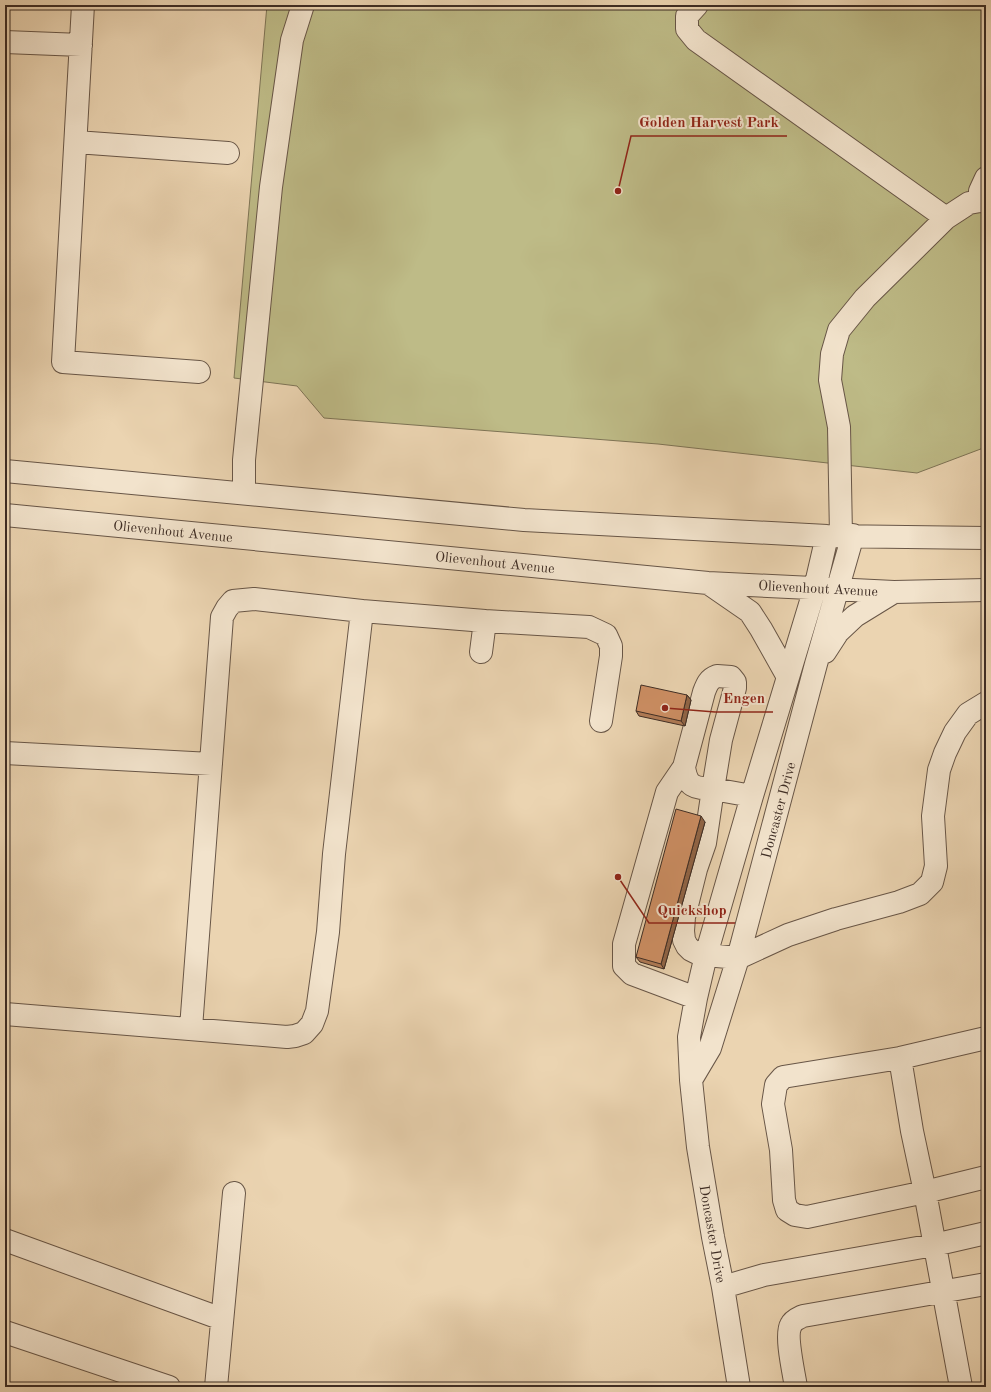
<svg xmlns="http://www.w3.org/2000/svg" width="991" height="1392" viewBox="0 0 991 1392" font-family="'Old Standard TT',serif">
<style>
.green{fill:#bebb87;stroke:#7e7456}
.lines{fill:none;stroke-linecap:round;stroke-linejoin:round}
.minor-casing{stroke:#685647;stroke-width:24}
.minor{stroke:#f2e3cc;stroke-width:22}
.wall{fill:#b27c57;stroke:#3d2c24}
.shaded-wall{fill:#916547;stroke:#3d2c24}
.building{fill:#cf9065;stroke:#3d2c24}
.labels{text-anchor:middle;stroke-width:4;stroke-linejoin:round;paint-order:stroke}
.street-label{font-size:14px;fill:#3d2c24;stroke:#f2e3cc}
.leader{fill:none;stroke:#8f2418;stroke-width:1.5}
.callout-dot{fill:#8f2418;stroke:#f2e3cc;stroke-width:1.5}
.callout-label{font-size:15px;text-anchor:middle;font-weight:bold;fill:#8f2418;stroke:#f2e3cc;stroke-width:4;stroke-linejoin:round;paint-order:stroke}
</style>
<rect width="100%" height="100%" fill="#ebd4b1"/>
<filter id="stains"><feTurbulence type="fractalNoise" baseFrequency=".005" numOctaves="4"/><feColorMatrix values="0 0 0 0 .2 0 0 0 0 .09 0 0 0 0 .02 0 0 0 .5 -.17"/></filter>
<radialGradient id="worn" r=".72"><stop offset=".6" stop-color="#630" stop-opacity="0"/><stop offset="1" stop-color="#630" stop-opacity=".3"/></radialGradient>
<!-- green -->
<path class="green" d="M267 5H986V447L917 473 658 444 324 418 297 386 234 378Z"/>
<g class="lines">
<!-- minor casing -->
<g class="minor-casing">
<path id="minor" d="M83 5 63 362 199 372
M697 5 687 16V29L696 40 946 218
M5 42 81 45
M76 142 228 153
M980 201V191L986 178
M5 471 524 520 827 536 986 538
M244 492V460L271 187 292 40 303 5
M5 515 708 583 894 592 986 590
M841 536 839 427 830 380 832 354 839 330 865 298 946 218 969 203 980 201 986 202
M708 583 750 612 761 629 788 677
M485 621 589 627 606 635 611 646V656L601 721
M825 652 838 632 855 616 894 592
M717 676 731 677 735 682V688L721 740 713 789C694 788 687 787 684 767L704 692C707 684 709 679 717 676Z
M5 753 211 764
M684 767 667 792 624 944V966L632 974 696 998
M752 796 713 789 705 843 696 869 684 917 683 931 684 940 687 946 691 950 697 953 706 955 738 958 788 935 836 919 899 902 920 894 932 882 936 866 933 816 939 770 945 753 955 732 968 714 986 703
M5 1014 287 1037 295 1036 304 1033 312 1024 317 1011 328 932 334 854 362 611 485 621 481 652
M191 1028 222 617 227 608 233 601 254 599 362 611
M986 1038 900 1058 783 1077 776 1085 773 1104 781 1150 784 1200 787 1210 795 1215 807 1217 925 1192 986 1177
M900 1058 912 1131 925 1192 961 1387
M691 1080 710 1048 738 958 816 664 853 535
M5 1240 222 1319
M723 1287 764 1275 934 1245 986 1233
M5 1332 169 1387
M216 1387 234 1193
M739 1387 723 1287 713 1237 698 1147 691 1080 689 1037 696 998 706 955 752 796 815 588 827 536
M796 1387C794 1374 785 1335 791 1325 793 1320 799 1318 803 1316L986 1284"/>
</g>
<!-- minor -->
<use href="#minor" class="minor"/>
</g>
<!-- wall -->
<path class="wall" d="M687 695 691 700 685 726 639 716 636 711Z
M705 822 664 969 640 962 636 957Z"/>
<!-- shaded-wall -->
<path class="shaded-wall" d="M687 695 691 700 685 726 681 721Z
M701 816 705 822 664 969 661 964Z"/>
<!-- building -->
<path class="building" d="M641 685 687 695 681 721 636 711Z
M676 809 701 816 661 964 636 957Z"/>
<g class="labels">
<!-- street labels -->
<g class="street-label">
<text transform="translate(173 531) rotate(6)" y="5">Olievenhout Avenue</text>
<text transform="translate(495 562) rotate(6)" y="5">Olievenhout Avenue</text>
<text transform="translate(818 588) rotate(3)" y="5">Olievenhout Avenue</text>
<text transform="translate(778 810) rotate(-75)" y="5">Doncaster Drive</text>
<text transform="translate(713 1234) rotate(80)" y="5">Doncaster Drive</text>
</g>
</g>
<!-- callouts -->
<path class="leader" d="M618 191L631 136H787M665 708L715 712H773M618 877L649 923H735"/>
<g class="callout-dot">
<circle cx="618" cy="191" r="4"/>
<circle cx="665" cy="708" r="4"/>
<circle cx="618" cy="877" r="4"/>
</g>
<g class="callout-label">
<text x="709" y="127">Golden Harvest Park</text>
<text x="744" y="703">Engen</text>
<text x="692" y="915">Quickshop</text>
</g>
<!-- margin -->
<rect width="991" height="1392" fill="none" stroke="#ebd4b1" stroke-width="20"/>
<rect x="6" y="6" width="979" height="1380" fill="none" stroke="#3d2c24" stroke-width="2"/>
<rect x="10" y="10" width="971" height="1372" fill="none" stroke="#3d2c24"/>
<rect width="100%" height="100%" filter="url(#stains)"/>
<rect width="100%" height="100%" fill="url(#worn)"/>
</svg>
